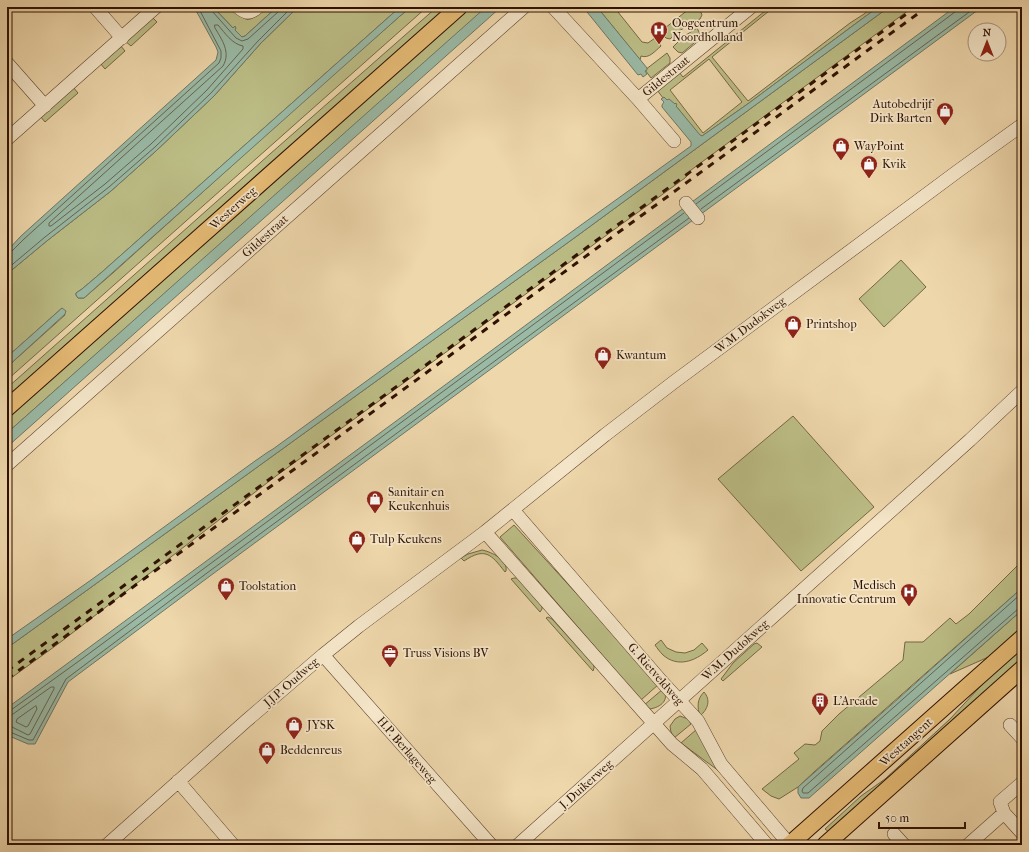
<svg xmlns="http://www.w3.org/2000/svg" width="1029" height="852" viewBox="0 0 1029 852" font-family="'IM FELL French Canon',serif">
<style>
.green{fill:#bcbd86;stroke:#766743;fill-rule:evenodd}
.water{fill:#9abaa6;stroke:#6f7664}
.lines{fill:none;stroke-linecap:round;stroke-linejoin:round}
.shore{stroke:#646653;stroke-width:1}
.minor-casing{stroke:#5f422b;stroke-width:14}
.major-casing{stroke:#2f1100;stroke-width:18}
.minor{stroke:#f4e5c8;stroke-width:13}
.major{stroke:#e7bc76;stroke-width:16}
.rail{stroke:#2f1100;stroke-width:3;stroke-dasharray:7 7;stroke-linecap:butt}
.labels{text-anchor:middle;stroke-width:3.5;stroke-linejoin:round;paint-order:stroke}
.poi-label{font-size:12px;fill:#2f1100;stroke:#f4e5c8;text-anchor:start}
.street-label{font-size:12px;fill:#2f1100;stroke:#f4e5c8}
</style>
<rect width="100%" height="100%" fill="#eed7ab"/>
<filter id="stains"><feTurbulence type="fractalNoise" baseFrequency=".005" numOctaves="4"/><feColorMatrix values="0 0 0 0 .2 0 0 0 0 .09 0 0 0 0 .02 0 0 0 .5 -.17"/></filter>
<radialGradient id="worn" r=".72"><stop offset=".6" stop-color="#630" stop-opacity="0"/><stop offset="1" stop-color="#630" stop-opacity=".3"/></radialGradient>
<!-- green -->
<path class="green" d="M213 7H232C248 25 249 22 266 7H277L245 36 242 37 234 30 236 28 235 27 233 28Z
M298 7H400L102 272 82 289 76 293V295L78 298H84L114 272 318 88 400 16 411 7H427L7 380V367L65 315 62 308 7 357V274L48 240 111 191 157 150 214 96 261 43Z
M437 7H447L7 397V388L270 154Z
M469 7H487C328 150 167 291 7 433V416L398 68Z
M597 7H614L642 42 648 43 655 38 661 46C655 51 649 59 641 56L640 60Z
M770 7H774L712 57 748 101 850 23 864 14 873 7H878L749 103 702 136H700L676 106 667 100 664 97 663 98 657 90 679 72 683 77ZM709 59 742 102 703 133 670 90Z
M889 7H913L691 170 685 178 276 476 58 644 7 681V648L577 236Z
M689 9C695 9 700 8 702 15L700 19 694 22 679 31 670 39 666 38 660 32Z
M152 17 157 22 131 46 125 41Z
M697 28 700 34V38L682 53 678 52 673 47 683 37Z
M120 45 125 51 105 69 100 63Z
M667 53 670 58V63L651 78 645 70Z
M73 87 78 93 45 122 40 116Z
M901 260 926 287 884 327 859 299Z
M793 416 874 507 801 571 718 479Z
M514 525 659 684 641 700 500 537Z
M482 550C492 552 508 560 506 571L505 572C491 554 485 547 464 561L461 558 468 554Z
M1022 561V588L814 772 798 787 779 799 771 796 762 789 799 759 794 753 805 744 815 745 820 741 822 731 839 714 903 660 905 642H923L950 618 956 624 969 614Z
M514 578H518L542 606V609L540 612 511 579Z
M1022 610V629L993 655 950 674Z
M548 617 552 619 594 665V668L593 671 546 618Z
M661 640 667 648 676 652 685 653 694 650 702 643 708 650C695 661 678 668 663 655 660 652 657 648 655 645Z
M757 643 762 647 723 681 721 679 733 663 754 644Z
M1022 647V661L1001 678 829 832 825 829 861 796 885 779 950 719 992 674Z
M663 689C670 700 661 707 650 709L643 706Z
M704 692C711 700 708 709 700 716 697 707 697 699 704 692Z
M680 716 688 719 691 724 674 738 671 732 670 726 675 719Z
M697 729 719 771 681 743Z"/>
<!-- water -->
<path class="water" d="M194 7H213L233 28 235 26 236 28 235 30 242 37 245 36 277 7H298L261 43 214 96 157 150 111 191 48 240 7 274V251L21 236 216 60 218 52 216 47Z
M400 7H411L400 16 84 298H78L76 295V293L82 289 102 272Z
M486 7H501L7 447V433Z
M583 7H597L647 68V70L645 71 647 74 643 77 641 74 638 75Z
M878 7H889L577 236 7 648V639L91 580 255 461 268 452 273 449 581 225 691 146V142L662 107V105L664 102 661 99 664 97 667 100 669 99 675 104 676 103 677 105 676 106 700 135 702 136 749 103Z
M955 7H982L210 576 68 682 35 744H28L7 735V708L445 385Z
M62 308 66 311 65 314 7 367V357Z
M1022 588V610L809 798H801L798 793V787L899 698Z"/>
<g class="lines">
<!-- shore -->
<path class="shore" d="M210 7 212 11 236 38 242 41 248 39 278 12 279 7
M215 25H218C225 33 232 44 243 46V49L207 90 151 144 105 184 51 226H49V223L223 66C231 52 222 40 215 28Z
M696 204 955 12 956 10 957 7
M701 209 976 7
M7 253 11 252 24 239 219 63 221 58V51L198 7
M7 269 45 237 109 187 155 147 211 93 258 41 292 7
M1022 593 803 788 802 791 803 793H808L1018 609 1022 608
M36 706 37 709 28 726 26 727 16 722 17 719 34 707Z
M7 711 11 710 79 661 684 213
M7 716 13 714 51 687H54V689L30 734 28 735 12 727 7 726
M7 731 10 732 29 740H33L66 679 207 573 689 218"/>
<!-- minor casing -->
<g class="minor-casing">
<path id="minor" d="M95 7 122 38
M238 7C246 14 250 14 258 7
M553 7 638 99 674 141
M7 63 45 106
M638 99 751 7
M7 139 156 7
M686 203 698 218
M7 465 524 7
M513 510 663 683 698 721 721 764 790 845
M485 532 672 744 702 769 767 845
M323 655 491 845
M1010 725 1022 738
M178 781 233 845
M1022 783 1000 802 1004 813 1022 833
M894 834 904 845
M107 845 246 721 323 655 359 626 485 532 605 435 674 382 958 171 1022 125
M518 845 970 440 1022 391
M968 845 1004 813"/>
</g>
<!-- major casing -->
<g class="major-casing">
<path id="major" d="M7 408 459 7
M789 845 1022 638
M825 845 1022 669"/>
</g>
<!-- minor -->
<use href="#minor" class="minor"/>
<!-- major -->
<use href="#major" class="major"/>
<!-- rail -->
<path class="rail" d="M7 671 916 7
M7 679 927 7"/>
</g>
<!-- icons -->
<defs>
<g id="hospital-pin" transform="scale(0.9)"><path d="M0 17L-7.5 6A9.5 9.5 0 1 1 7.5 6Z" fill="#8f2418" stroke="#f4e5c8"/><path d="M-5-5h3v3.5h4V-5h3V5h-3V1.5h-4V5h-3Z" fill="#fff"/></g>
<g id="shop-pin" transform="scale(0.9)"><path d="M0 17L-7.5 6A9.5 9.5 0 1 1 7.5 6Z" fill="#8f2418" stroke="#f4e5c8"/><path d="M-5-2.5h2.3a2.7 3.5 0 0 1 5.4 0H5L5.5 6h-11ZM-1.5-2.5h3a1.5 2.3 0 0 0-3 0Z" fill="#fff"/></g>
<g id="office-pin" transform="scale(0.9)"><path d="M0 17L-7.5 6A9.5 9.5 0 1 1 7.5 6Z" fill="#8f2418" stroke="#f4e5c8"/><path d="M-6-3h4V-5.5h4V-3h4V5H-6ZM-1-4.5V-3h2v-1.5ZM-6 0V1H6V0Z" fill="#fff"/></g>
<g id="building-pin" transform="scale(0.9)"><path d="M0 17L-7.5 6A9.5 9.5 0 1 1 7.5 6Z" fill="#8f2418" stroke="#f4e5c8"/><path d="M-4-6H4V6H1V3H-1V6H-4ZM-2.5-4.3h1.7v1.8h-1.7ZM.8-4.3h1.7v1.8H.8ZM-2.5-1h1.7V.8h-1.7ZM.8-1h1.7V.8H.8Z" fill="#fff"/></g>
</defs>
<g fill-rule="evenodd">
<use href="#hospital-pin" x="659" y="30"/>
<use href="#shop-pin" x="945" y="111"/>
<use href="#shop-pin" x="841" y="146"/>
<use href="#shop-pin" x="869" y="164"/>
<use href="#shop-pin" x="793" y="324"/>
<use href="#shop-pin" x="603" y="355"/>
<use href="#shop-pin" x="375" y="499"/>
<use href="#shop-pin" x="357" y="539"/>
<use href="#shop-pin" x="226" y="586"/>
<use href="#hospital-pin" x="909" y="592"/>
<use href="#office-pin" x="390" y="653"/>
<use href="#building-pin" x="820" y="701"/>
<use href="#shop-pin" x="294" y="725"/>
<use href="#shop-pin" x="267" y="750"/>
</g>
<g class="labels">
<!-- poi labels -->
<g class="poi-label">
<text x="672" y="27">Oogcentrum<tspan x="672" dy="14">Noordholland</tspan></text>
<text x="932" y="108" text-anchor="end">Autobedrijf<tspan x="932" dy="14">Dirk Barten</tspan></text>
<text x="854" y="150">WayPoint</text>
<text x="882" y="168">Kvik</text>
<text x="806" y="328">Printshop</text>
<text x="616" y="359">Kwantum</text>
<text x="388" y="496">Sanitair en<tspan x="388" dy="14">Keukenhuis</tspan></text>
<text x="370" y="543">Tulp Keukens</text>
<text x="896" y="589" text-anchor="end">Medisch<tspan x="896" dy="14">Innovatie Centrum</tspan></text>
<text x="239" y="590">Toolstation</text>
<text x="403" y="657">Truss Visions BV</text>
<text x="833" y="705">L'Arcade</text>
<text x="307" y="729">JYSK</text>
<text x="280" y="754">Beddenreus</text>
</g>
<!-- street labels -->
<g class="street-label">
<text transform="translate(666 76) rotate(-39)" y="4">Gildestraat</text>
<text transform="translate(233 208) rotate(-42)" y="4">Westerweg</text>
<text transform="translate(265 236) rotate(-42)" y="4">Gildestraat</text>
<text transform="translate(750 325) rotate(-37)" y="4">W.M. Dudokweg</text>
<text transform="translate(735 650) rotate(-42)" y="4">W.M. Dudokweg</text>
<text transform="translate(656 674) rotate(49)" y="4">G. Rietveldweg</text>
<text transform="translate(291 682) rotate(-41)" y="4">J.J.P. Oudweg</text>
<text transform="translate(906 742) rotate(-42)" y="4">Westtangent</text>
<text transform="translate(407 750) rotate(49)" y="4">H.P. Berlageweg</text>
<text transform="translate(586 784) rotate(-42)" y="4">J. Duikerweg</text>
</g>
</g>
<!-- margin -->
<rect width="1029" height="852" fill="none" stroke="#eed7ab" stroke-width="24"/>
<rect x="8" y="8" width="1013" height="836" fill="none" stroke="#2f1100" stroke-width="2"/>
<rect x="12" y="12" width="1005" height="828" fill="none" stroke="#2f1100"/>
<!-- north arrow -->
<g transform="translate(987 42)"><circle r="19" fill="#f4e5c8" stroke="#a59078"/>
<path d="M0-3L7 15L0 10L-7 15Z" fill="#8f2418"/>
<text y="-6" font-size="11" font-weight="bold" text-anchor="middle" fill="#2f1100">N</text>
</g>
<!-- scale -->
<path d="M879 822v6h86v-6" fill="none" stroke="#2f1100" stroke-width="2"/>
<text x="885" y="822" font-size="12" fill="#2f1100" stroke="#f4e5c8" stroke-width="3" paint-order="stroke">50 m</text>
<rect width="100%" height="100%" filter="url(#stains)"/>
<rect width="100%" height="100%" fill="url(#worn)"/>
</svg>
